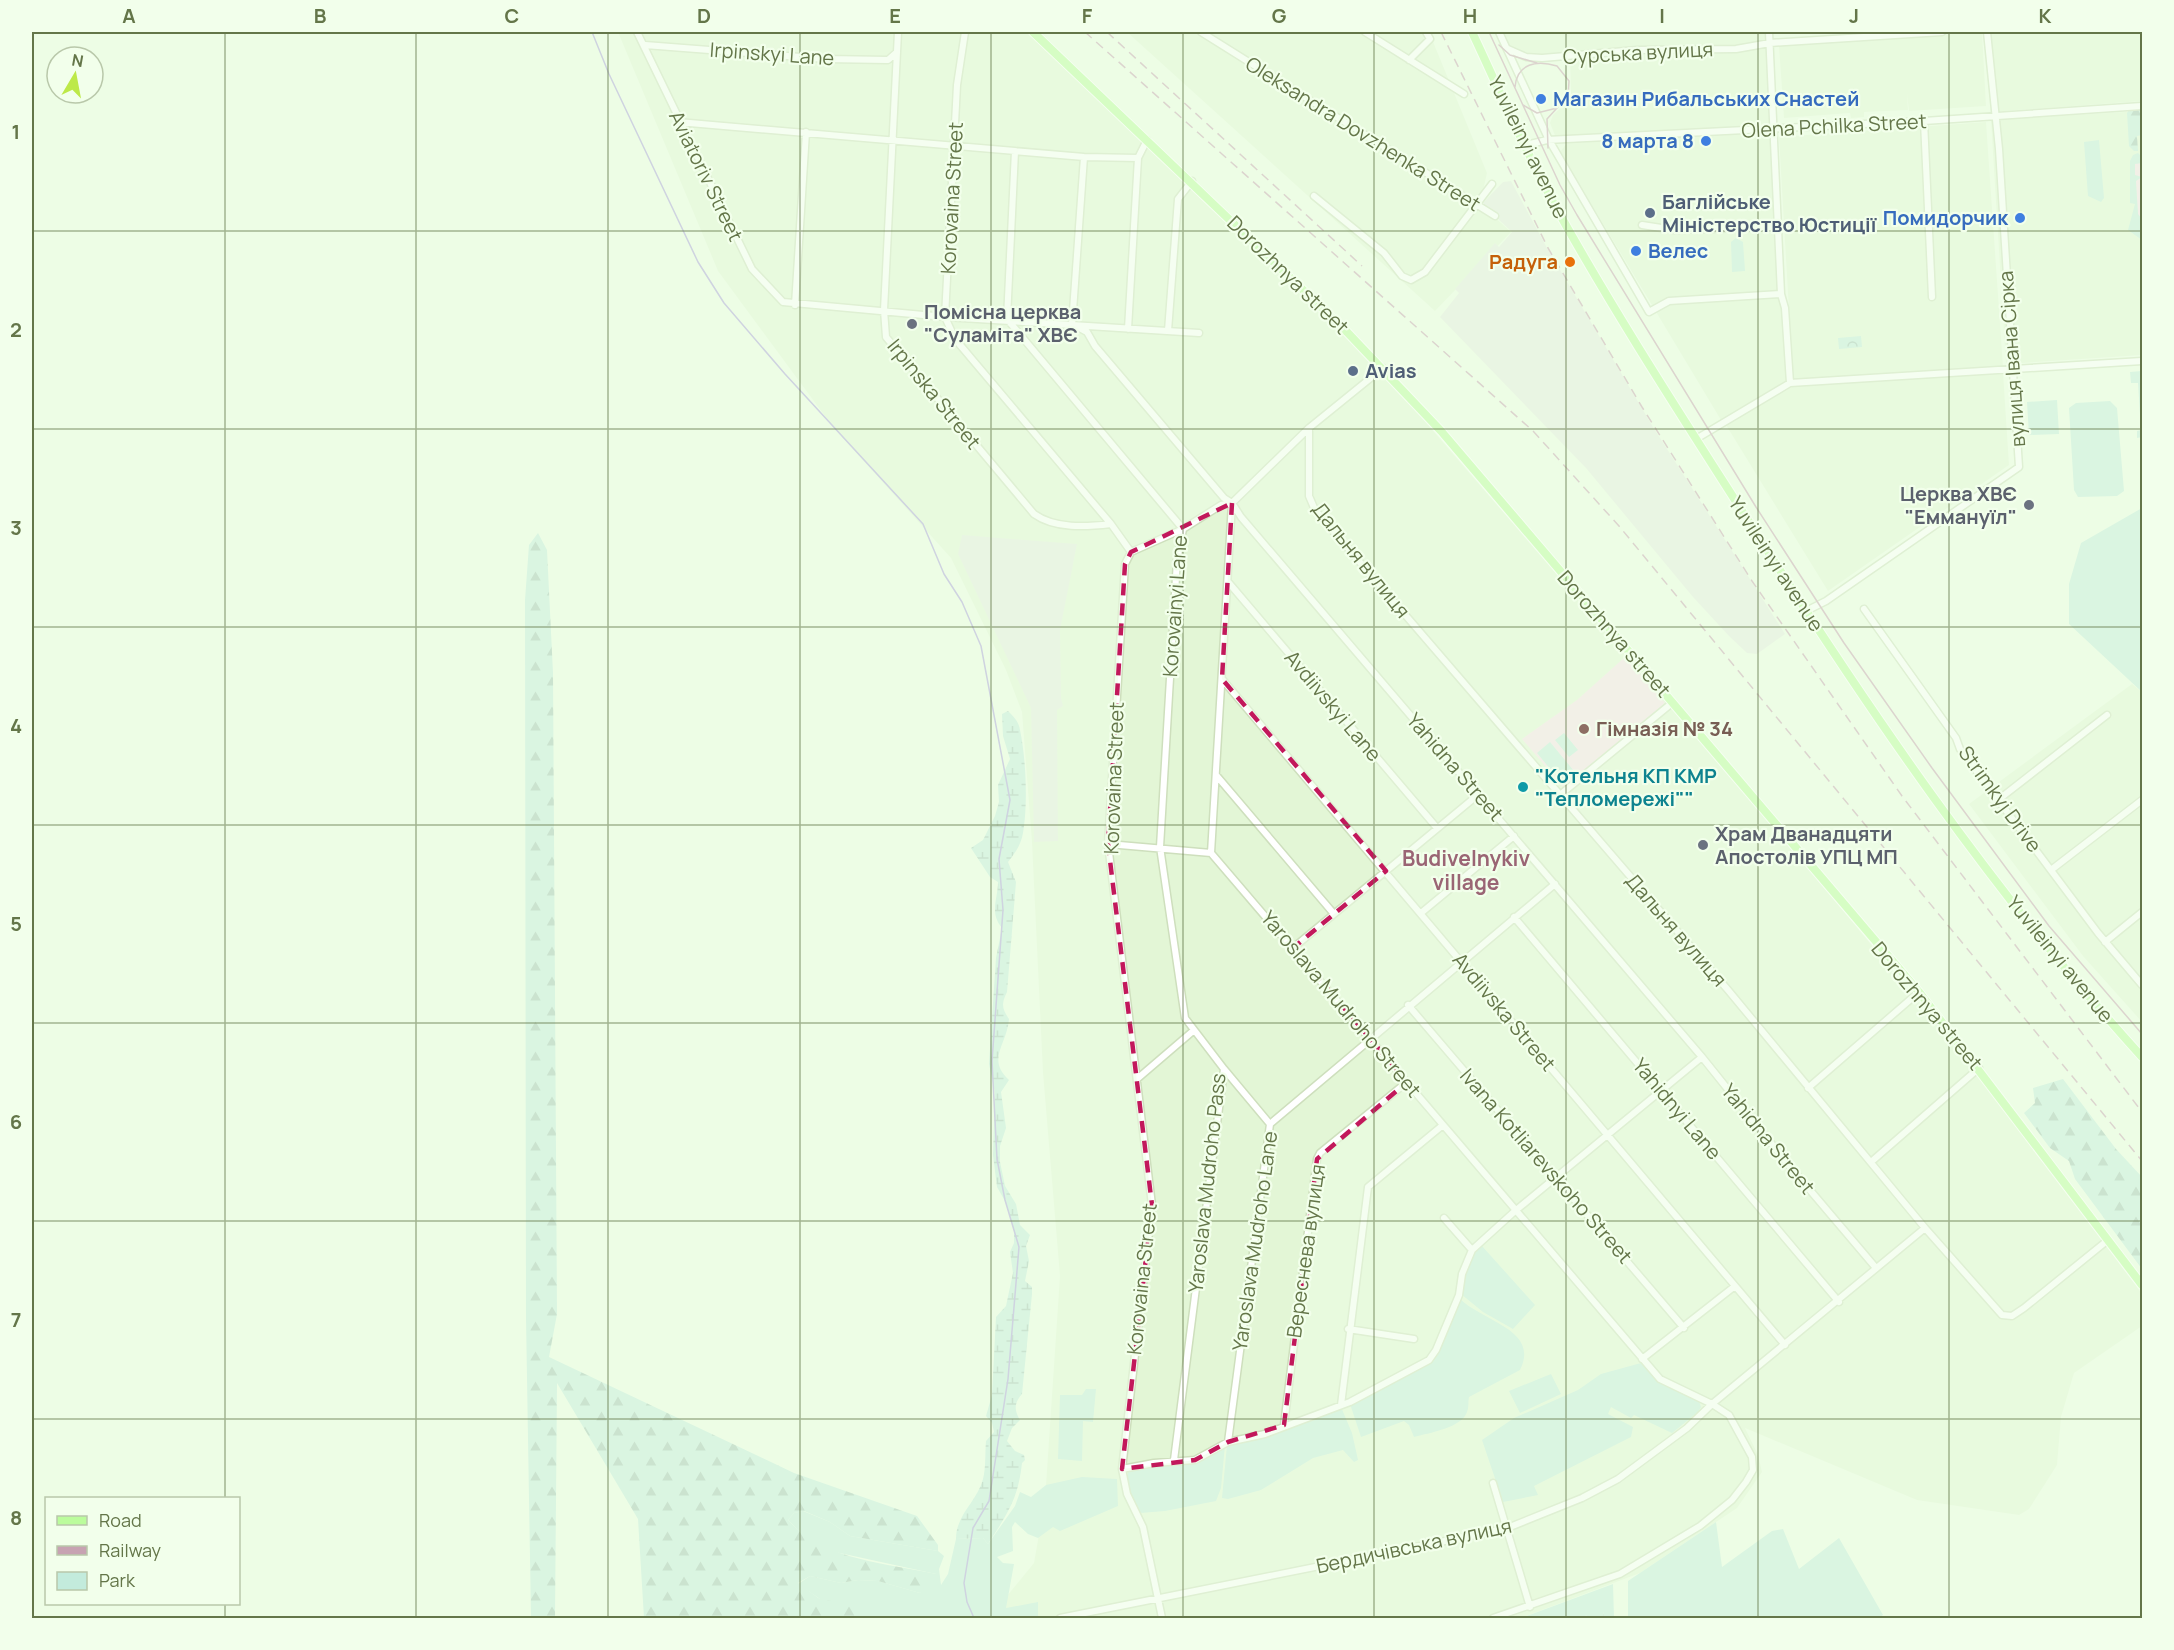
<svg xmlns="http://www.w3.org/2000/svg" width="2174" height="1650" viewBox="0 0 2174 1650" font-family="Manrope,sans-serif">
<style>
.residential{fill:#e3f6d6}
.industrial{fill:#e5ecdf}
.education{fill:#f9e1e9}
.green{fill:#c3ebdc}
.forest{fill:url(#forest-firs)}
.wetland{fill:url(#wetland-marsh)}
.park{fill:url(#park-crowns)}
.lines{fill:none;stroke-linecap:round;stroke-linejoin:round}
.stream{stroke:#aa9fd9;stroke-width:1.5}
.minor-casing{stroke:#cedfbd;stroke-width:9}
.major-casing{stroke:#fff;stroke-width:10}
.minor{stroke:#fff;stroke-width:6}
.major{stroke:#bbfc9c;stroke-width:8}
.tram{stroke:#c7a3b2;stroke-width:1.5}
.rail{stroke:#c7a3b2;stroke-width:1.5;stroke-dasharray:9 6;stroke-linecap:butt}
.marked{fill:none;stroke:#c2185b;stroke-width:4.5;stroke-dasharray:12 8;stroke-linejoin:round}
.grid{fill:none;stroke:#647649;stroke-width:1.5;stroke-opacity:0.55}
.shop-dot{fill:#3f7fe0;stroke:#f2ffeb;stroke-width:2}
.service-dot{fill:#5c6f8a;stroke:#f2ffeb;stroke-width:2}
.food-dot{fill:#e8710a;stroke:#f2ffeb;stroke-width:2}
.worship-dot{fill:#6b7280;stroke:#f2ffeb;stroke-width:2}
.education-dot{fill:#8d6e63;stroke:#f2ffeb;stroke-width:2}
.culture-dot{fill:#0f9aa8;stroke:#f2ffeb;stroke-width:2}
.labels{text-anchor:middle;stroke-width:4.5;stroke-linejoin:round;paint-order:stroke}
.street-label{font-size:20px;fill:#647649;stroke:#f2ffeb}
.shop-label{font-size:20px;font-weight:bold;fill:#366cbe;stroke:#f2ffeb;text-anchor:start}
.service-label{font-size:20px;font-weight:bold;fill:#4e5e75;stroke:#f2ffeb;text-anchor:start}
.food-label{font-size:20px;font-weight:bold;fill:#c56008;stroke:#f2ffeb;text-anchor:end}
.worship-label{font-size:20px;font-weight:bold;fill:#5b616d;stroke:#f2ffeb;text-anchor:start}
.education-label{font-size:20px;font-weight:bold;fill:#785e54;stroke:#f2ffeb;text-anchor:start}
.culture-label{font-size:20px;font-weight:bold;fill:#0d838f;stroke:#f2ffeb;text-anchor:start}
.neighbourhood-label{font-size:21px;font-weight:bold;fill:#9a6574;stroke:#f2ffeb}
.neatline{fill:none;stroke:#647649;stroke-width:2}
.grid-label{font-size:20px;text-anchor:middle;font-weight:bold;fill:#647649}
</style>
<defs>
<pattern id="forest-firs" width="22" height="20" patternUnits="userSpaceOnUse" patternTransform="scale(1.5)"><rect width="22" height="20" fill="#c3ebdc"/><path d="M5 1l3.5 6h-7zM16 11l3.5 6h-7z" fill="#a2c3b4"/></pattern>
<pattern id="wetland-marsh" width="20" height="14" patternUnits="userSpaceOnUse" patternTransform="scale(1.5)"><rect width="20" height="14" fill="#c3ebdc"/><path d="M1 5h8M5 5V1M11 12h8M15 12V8" fill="none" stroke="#a2c3b4"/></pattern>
<pattern id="park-crowns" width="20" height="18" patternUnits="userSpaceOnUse" patternTransform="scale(1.5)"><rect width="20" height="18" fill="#c3ebdc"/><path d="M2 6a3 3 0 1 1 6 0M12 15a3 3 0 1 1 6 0" fill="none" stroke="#a2c3b4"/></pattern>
</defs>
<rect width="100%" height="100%" fill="#edfde5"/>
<!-- residential -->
<path class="residential" d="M618 32H1026L1373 361 1744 792 1959 1050 2142 1294V1326L2074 1373 2061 1417 2057 1465 2029 1509 2019 1515 1917 1500 1745 1428 1758 1455 1762 1472 1737 1508 1640 1573 1521 1618H1005L1007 1596 1034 1563 1045 1500 1060 1276 1043 1073 1032 842 1022 712 1006 670 951 558 833 427 718 271Z
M1127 32H1429L1487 173 1480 204 1511 232 1435 311Z
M1504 32H1765L1766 42 1762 45 1655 50 1637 47 1526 55 1511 48Z
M1982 32 1986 106 1909 111 1907 94 1908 110 1864 112V117L1851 118 1850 113 1784 118 1779 46Z
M1987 32H2142V101L1991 112Z
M1767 48 1772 127 1556 138 1550 123 1553 115 1566 103 1571 90 1570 59Z
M2142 111V355L2006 364 1991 120Z
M1986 122 2003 367 1793 380 1779 137Z
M1771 133 1787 380 1721 420 1560 152 1567 143Z
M2003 372 2009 465 1828 591 1726 425 1794 386Z
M2132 684 2142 692V1022L2083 956 1969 804Z"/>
<!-- industrial -->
<path class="industrial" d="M1511 181 1547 248 1653 427 1785 634 1757 654 1747 653 1729 636 1693 597 1586 468 1440 317 1459 293 1455 289 1495 243 1499 247 1512 232 1482 204 1503 182Z
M962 535 1077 544 1060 630 1061 698 1063 706 1057 710 1058 841 1034 842 1031 708 958 554Z"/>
<!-- education -->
<path class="education" d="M2133 161H2142V235H2140Z
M1625 657 1665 703 1564 788 1522 739 1577 700Z"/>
<!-- green -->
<path class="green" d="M2099 140 2104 198 2101 202 2088 196 2084 142Z
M2138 153 2142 157V163L2135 164V175L2142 177 2136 181 2138 214 2142 219 2140 222 2142 240 2128 230 2135 204 2130 203V161L2133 155Z
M1736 238 1743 242 1745 271 1732 272 1731 242Z
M2142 371V437L2137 438V431L2141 430 2138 383H2131L2130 372Z
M2057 400 2059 434 2029 435 2027 402Z
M2110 401 2117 408 2124 491 2117 496 2078 497 2074 490 2069 408 2076 403Z
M2142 508V692L2069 624V584L2081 543Z
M1564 733 1578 750 1569 757 1555 740Z
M1550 742 1574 771 1560 781 1537 753Z
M1482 1246 1535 1305 1513 1329 1483 1312 1461 1294C1464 1276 1467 1257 1482 1246Z
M1460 1299C1484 1322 1540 1330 1520 1370L1469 1397C1468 1401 1469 1408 1467 1412 1462 1428 1428 1433 1414 1437L1409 1425 1404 1421 1361 1437 1350 1404 1427 1364Z
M1641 1363 1659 1382 1699 1401 1701 1407 1698 1412 1672 1433 1634 1415 1631 1418 1611 1407 1608 1414 1633 1427 1631 1437 1534 1486 1538 1495 1503 1502 1482 1440 1514 1418 1578 1390 1601 1374Z
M1551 1374 1561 1394 1520 1413 1509 1391Z
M1086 1389H1096L1093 1422 1083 1421 1082 1461 1058 1459 1060 1395H1082Z
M1341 1407 1352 1433 1358 1460 1354 1462 1343 1450 1313 1458 1261 1490 1228 1499 1222 1498 1227 1445Z
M1225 1445 1221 1488 1216 1501 1165 1511 1140 1513C1132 1502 1121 1484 1129 1471L1154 1465 1196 1462Z
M1082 1477 1117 1479 1118 1506 1060 1531 1053 1527 1038 1538 1028 1534 1015 1522 1012 1527 1013 1551 997 1557 1003 1563 1014 1564 1006 1608 1038 1602V1618H799L773 1585 820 1599 798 1584 810 1576 841 1583 858 1580 878 1581 920 1593 936 1574 835 1552 807 1539 788 1520 794 1513 803 1511 830 1522 850 1536 938 1551 944 1556 939 1569 941 1585 948 1574 956 1539 983 1538 988 1544 1015 1506 1020 1492 1031 1497 1046 1485Z
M1716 1522 1722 1567 1772 1531 1783 1529 1799 1569 1839 1538 1883 1615 1878 1618H1628V1581Z
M1613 1584 1614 1618H1604L1603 1611 1585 1616V1618H1521Z"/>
<!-- forest -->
<path class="forest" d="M2142 109V135L2137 136 2138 151H2134L2129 146 2127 113 2129 110Z
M538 533 547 550 553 673 557 1314 549 1357 794 1473 917 1516 938 1545V1551L850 1536 830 1522 804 1511 794 1513 788 1520C823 1560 885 1563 936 1574L937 1582 920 1593 878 1581 858 1580 841 1583 810 1576 798 1583 821 1600 842 1602 859 1612 860 1618H644L638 1519 557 1383 555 1618H531L526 1318 525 600 529 545Z
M2063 1079 2116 1149 2142 1177V1269L2075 1179 2069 1161 2050 1148 2024 1113 2035 1103 2033 1088Z
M1591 1609 1603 1611 1604 1618H1585Z"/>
<!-- wetland -->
<path class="wetland" d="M1008 711C1014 717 1019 722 1020 730 1026 758 1028 805 1023 833 1021 845 1015 853 1008 862L1016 882 1007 992C1001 1004 1002 1009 1009 1019 1007 1045 986 1059 1009 1080L1001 1092 1006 1128 1000 1146V1162L1005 1186 1016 1204 1020 1225 1030 1235 1026 1246 1029 1261 1025 1281 1032 1287V1294L1022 1394C1014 1403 1014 1410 1020 1420L1012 1428 1007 1441 1015 1451 1024 1455 1025 1460 1022 1463C1018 1500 1007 1514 988 1544L983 1538 956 1539C956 1514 977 1502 983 1479 986 1468 985 1452 986 1441L994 1432 992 1423 986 1416 992 1395 996 1317 1006 1306 1013 1273 1010 1252 1014 1243V1230L1005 1201 997 1187 993 1155 995 1093 989 1064 996 958 1002 928C989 913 998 899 998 882L990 877 971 848 983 840 995 816 999 802 998 785 1010 759 1003 736 1002 714Z"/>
<!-- park -->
<path class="park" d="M1861 336 1862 347 1839 349 1838 338Z"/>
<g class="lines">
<!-- stream -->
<path class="stream" d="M592 32 609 74 698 262 724 303 785 374 923 524 944 574 962 602 981 646 1010 800 999 859 1003 910 992 1061 997 1159 1005 1200 1019 1247 1008 1379 989 1501 973 1528 964 1583 967 1602 974 1618"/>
<!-- minor casing -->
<g class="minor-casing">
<path id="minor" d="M637 32 752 269 783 302 945 317 1199 333
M898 32 884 310 886 337 1034 514C1055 529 1086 527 1111 524
M965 32 957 85 945 317 955 339 1111 524 1131 552 1125 564 1108 844 1152 1205 1122 1469 1127 1494 1143 1527 1162 1618
M1201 32 1495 216
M1365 32 1464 94
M1499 32 1549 140 1649 312 1669 301 1781 294
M1769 32 1781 294 1785 308 1790 383
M645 45 826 59 888 60 897 52
M1508 49 1526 57 1542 58 1637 50 1736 49 1770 43 1942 32
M1409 60 1430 39 1426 32
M1924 121 1932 297
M678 122 1084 157 1138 158
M1526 145 1547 140 1924 121 2142 106
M1015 151 1007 319 1183 529 1177 560 1160 847 1185 1018 1224 1069 1174 1460
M1138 158 1147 140
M1314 196 1384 253 1402 276 1411 280 1425 272 1492 184
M1642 225 1674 230 1779 227
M795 305 806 132
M1072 325 1084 157
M1076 326 1087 332 1095 346 1224 498 1232 503 1241 517 1702 1057 1787 1163 1876 1268
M1128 329 1138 158
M1168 331 1178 199 1192 181
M1309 428V496L1315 510 1728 990 1925 1228 2002 1315 2012 1316 2024 1308 2108 1240
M1696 439 1790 383 2142 361
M1232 503 1211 853 1660 1379 1712 1404 1729 1415 1752 1457 1753 1470 1746 1482 1732 1500 1700 1526 1620 1574 1493 1618
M1131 552 1183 529 1221 505 1232 503 1309 428 1383 368
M1229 583 1437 828
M1864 609 1956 738 1960 749 2098 933 2142 985
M1806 611 1826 601 2019 467 1999 149 1987 32
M1222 679 1785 1345
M1216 775 1334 914
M1560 795 1672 703
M1998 800 2107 715
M1108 844 1211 853
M2051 870 2142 800
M1421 913 1514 836
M1514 917 1839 1302
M2105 942 2142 912
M1293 948 1479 794
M1408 1005 1684 1328
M1224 1069 1270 1124
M1137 1079 1193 1031
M1808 1088 1919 992
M1871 1162 1979 1068
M1444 1218 1472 1250
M1348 1329 1414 1339
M1642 1359 1735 1286
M1341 1405 1368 1187 1443 1125
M1284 1425 1317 1159 1320 1153 1407 1082
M1228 1442 1270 1124 1555 884
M1122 1469 1154 1463 1195 1460 1228 1442 1265 1434 1350 1402 1429 1360 1436 1350 1459 1295 1462 1274 1472 1250 1515 1211 1702 1057
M1493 1483 1530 1607
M1060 1618 1505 1529 1582 1498 1618 1479 1687 1428 1712 1404 1925 1228"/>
</g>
<!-- major casing -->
<g class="major-casing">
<path id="major" d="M1033 32 1347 332 1441 431 1919 992 2142 1285
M1472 32C1499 89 1524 149 1554 204 1615 314 1684 420 1751 525 1869 711 1994 894 2142 1057"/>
</g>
<!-- minor -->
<use href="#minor" class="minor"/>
<!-- major -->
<use href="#major" class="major"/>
<!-- tram -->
<path class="tram" d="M1489 32 1560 185 1577 215 1756 507 1844 643 1932 768 2049 926 2142 1034
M1499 45 1510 55 1537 63
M1515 87C1517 63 1537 60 1557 66L1569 81 1568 97 1557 108 1537 113 1523 105
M1548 148 1547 119 1557 108"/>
<!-- rail -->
<path class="rail" d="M1085 32 1533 431 1619 526 2142 1161
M1107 32 1362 266
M1441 32 1548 248 1642 407 1752 581 1902 796 2142 1112"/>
</g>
<!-- marked area -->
<path d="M0 0H2174V1650H0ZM1232 503 1222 679 1386 871 1293 948 1407 1082 1317 1159 1284 1425 1228 1442 1195 1460 1122 1469 1152 1205 1108 844 1125 564 1131 552Z" fill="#edfde5" fill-opacity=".55" fill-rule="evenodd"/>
<path class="marked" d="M1232 503 1222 679 1386 871 1293 948 1407 1082 1317 1159 1284 1425 1228 1442 1195 1460 1122 1469 1152 1205 1108 844 1125 564 1131 552Z"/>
<!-- grid -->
<path class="grid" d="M225 32V1498M416 32V1618M608 32V1618M800 32V1618M991 32V1618M1183 32V1618M1374 32V1618M1566 32V1618M1758 32V1618M1949 32V1618M32 231H2142M32 429H2142M32 627H2142M32 825H2142M32 1023H2142M32 1221H2142M32 1419H2142M225 1604V1618"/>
<!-- markers -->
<g class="shop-dot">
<circle cx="1541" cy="99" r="6"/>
<circle cx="1706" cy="141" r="6"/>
<circle cx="2020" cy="218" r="6"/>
<circle cx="1636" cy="251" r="6"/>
</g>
<g class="service-dot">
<circle cx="1650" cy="213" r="6"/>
<circle cx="1353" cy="371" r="6"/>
</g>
<circle class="food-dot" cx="1570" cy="262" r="6"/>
<g class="worship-dot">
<circle cx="912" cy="324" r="6"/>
<circle cx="2029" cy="505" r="6"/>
<circle cx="1703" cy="845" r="6"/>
</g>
<circle class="education-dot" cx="1584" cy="729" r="6"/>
<circle class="culture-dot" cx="1523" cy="787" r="6"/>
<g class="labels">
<!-- street labels -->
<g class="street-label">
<text transform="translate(1638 53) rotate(-3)" y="7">Сурська вулиця</text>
<text transform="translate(772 54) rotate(4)" y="7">Irpinskyi Lane</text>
<text transform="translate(1834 126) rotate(-3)" y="7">Olena Pchilka Street</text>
<text transform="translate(1363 134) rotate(32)" y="7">Oleksandra Dovzhenka Street</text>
<text transform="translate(1528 147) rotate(64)" y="7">Yuvileinyi avenue</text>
<text transform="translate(706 176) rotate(64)" y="7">Aviatoriv Street</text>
<text transform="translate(952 198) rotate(-87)" y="7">Korovaina Street</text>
<text transform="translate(1288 275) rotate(44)" y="7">Dorozhnya street</text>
<text transform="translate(2012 359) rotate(-94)" y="7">вулиця Івана Сірка</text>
<text transform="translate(934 394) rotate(51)" y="7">Irpinska Street</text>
<text transform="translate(1361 560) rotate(51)" y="7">Дальня вулиця</text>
<text transform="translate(1776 564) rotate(57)" y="7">Yuvileinyi avenue</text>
<text transform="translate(1175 606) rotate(-86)" y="7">Korovainyi Lane</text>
<text transform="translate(1614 634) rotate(49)" y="7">Dorozhnya street</text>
<text transform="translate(1333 706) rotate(50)" y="7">Avdiivskyi Lane</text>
<text transform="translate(1455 767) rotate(49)" y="7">Yahidna Street</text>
<text transform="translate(1114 778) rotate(-88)" y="7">Korovaina Street</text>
<text transform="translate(2000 799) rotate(54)" y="7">Strimkyj Drive</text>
<text transform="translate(1676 930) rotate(49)" y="7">Дальня вулиця</text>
<text transform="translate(2060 959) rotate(51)" y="7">Yuvileinyi avenue</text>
<text transform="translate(1341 1004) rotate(50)" y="7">Yaroslava Mudroho Street</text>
<text transform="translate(1927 1006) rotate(50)" y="7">Dorozhnya street</text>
<text transform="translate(1504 1012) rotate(50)" y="7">Avdiivska Street</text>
<text transform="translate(1677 1109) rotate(50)" y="7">Yahidnyi Lane</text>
<text transform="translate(1768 1139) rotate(51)" y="7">Yahidna Street</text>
<text transform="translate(1546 1166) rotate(49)" y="7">Ivana Kotliarevskoho Street</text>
<text transform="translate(1207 1183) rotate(-84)" y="7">Yaroslava Mudroho Pass</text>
<text transform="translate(1255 1241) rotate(-82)" y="7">Yaroslava Mudroho Lane</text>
<text transform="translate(1306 1251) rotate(-82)" y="7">Вереснева вулиця</text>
<text transform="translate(1142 1279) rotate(-84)" y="7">Korovaina Street</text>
<text transform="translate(1414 1546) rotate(-12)" y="7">Бердичівська вулиця</text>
</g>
<!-- shop labels -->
<g class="shop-label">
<text x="1553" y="106">Магазин Рибальських Снастей</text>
<text x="1694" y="148" text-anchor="end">8 марта 8</text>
<text x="2008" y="225" text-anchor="end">Помидорчик</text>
<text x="1648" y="258">Велес</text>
</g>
<!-- service labels -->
<g class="service-label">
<text x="1662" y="209">Баглійське<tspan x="1662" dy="23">Міністерство Юстиції</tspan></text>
<text x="1365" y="378">Avias</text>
</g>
<!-- food labels -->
<g class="food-label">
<text x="1558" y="269">Радуга</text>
</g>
<!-- worship labels -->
<g class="worship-label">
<text x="924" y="319">Помісна церква<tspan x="924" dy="23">"Суламіта" ХВЄ</tspan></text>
<text x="2017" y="501" text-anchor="end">Церква ХВЄ<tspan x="2017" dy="23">"Еммануїл"</tspan></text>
<text x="1715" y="841">Храм Дванадцяти<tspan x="1715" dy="23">Апостолів УПЦ МП</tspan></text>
</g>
<!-- education labels -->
<g class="education-label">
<text x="1596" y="736">Гімназія № 34</text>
</g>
<!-- culture labels -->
<g class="culture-label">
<text x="1535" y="783">"Котельня КП КМР<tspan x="1535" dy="23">"Тепломережi""</tspan></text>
</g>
<!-- neighbourhood labels -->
<g class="neighbourhood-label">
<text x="1466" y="866">Budivelnykiv<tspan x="1466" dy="24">village</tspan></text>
</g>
</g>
<!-- border -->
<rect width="2174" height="1650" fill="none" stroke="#f2ffeb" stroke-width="66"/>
<!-- legend -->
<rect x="45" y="1497" width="195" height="108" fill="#f2ffeb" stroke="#b9c8aa" stroke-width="1.5"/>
<rect x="57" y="1516" width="30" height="9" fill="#bbfc9c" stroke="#b9c8aa" stroke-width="1.5"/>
<text x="99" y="1527" font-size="18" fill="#647649">Road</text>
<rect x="57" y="1546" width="30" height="9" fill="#c7a3b2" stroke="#b9c8aa" stroke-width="1.5"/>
<text x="99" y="1557" font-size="18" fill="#647649">Railway</text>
<rect x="57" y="1572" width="30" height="18" fill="#c3ebdc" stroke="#b9c8aa" stroke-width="1.5"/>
<text x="99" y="1587" font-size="18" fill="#647649">Park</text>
<!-- north arrow -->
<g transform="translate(75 75) rotate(10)"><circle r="28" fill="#f2ffeb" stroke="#b9c8aa" stroke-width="1.5"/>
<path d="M0-4.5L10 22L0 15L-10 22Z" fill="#bde948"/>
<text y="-9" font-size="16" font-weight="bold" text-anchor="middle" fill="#647649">N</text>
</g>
<rect x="33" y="33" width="2108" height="1584" class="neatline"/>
<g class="grid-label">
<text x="129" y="23">A</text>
<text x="320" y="23">B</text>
<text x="512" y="23">C</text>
<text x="704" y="23">D</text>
<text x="895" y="23">E</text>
<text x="1087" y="23">F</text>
<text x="1279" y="23">G</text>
<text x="1470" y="23">H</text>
<text x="1662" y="23">I</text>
<text x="1854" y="23">J</text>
<text x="2045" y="23">K</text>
<text x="16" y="139">1</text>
<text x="16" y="337">2</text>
<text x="16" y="535">3</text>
<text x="16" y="733">4</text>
<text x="16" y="931">5</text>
<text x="16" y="1129">6</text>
<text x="16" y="1327">7</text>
<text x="16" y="1525">8</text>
</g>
</svg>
